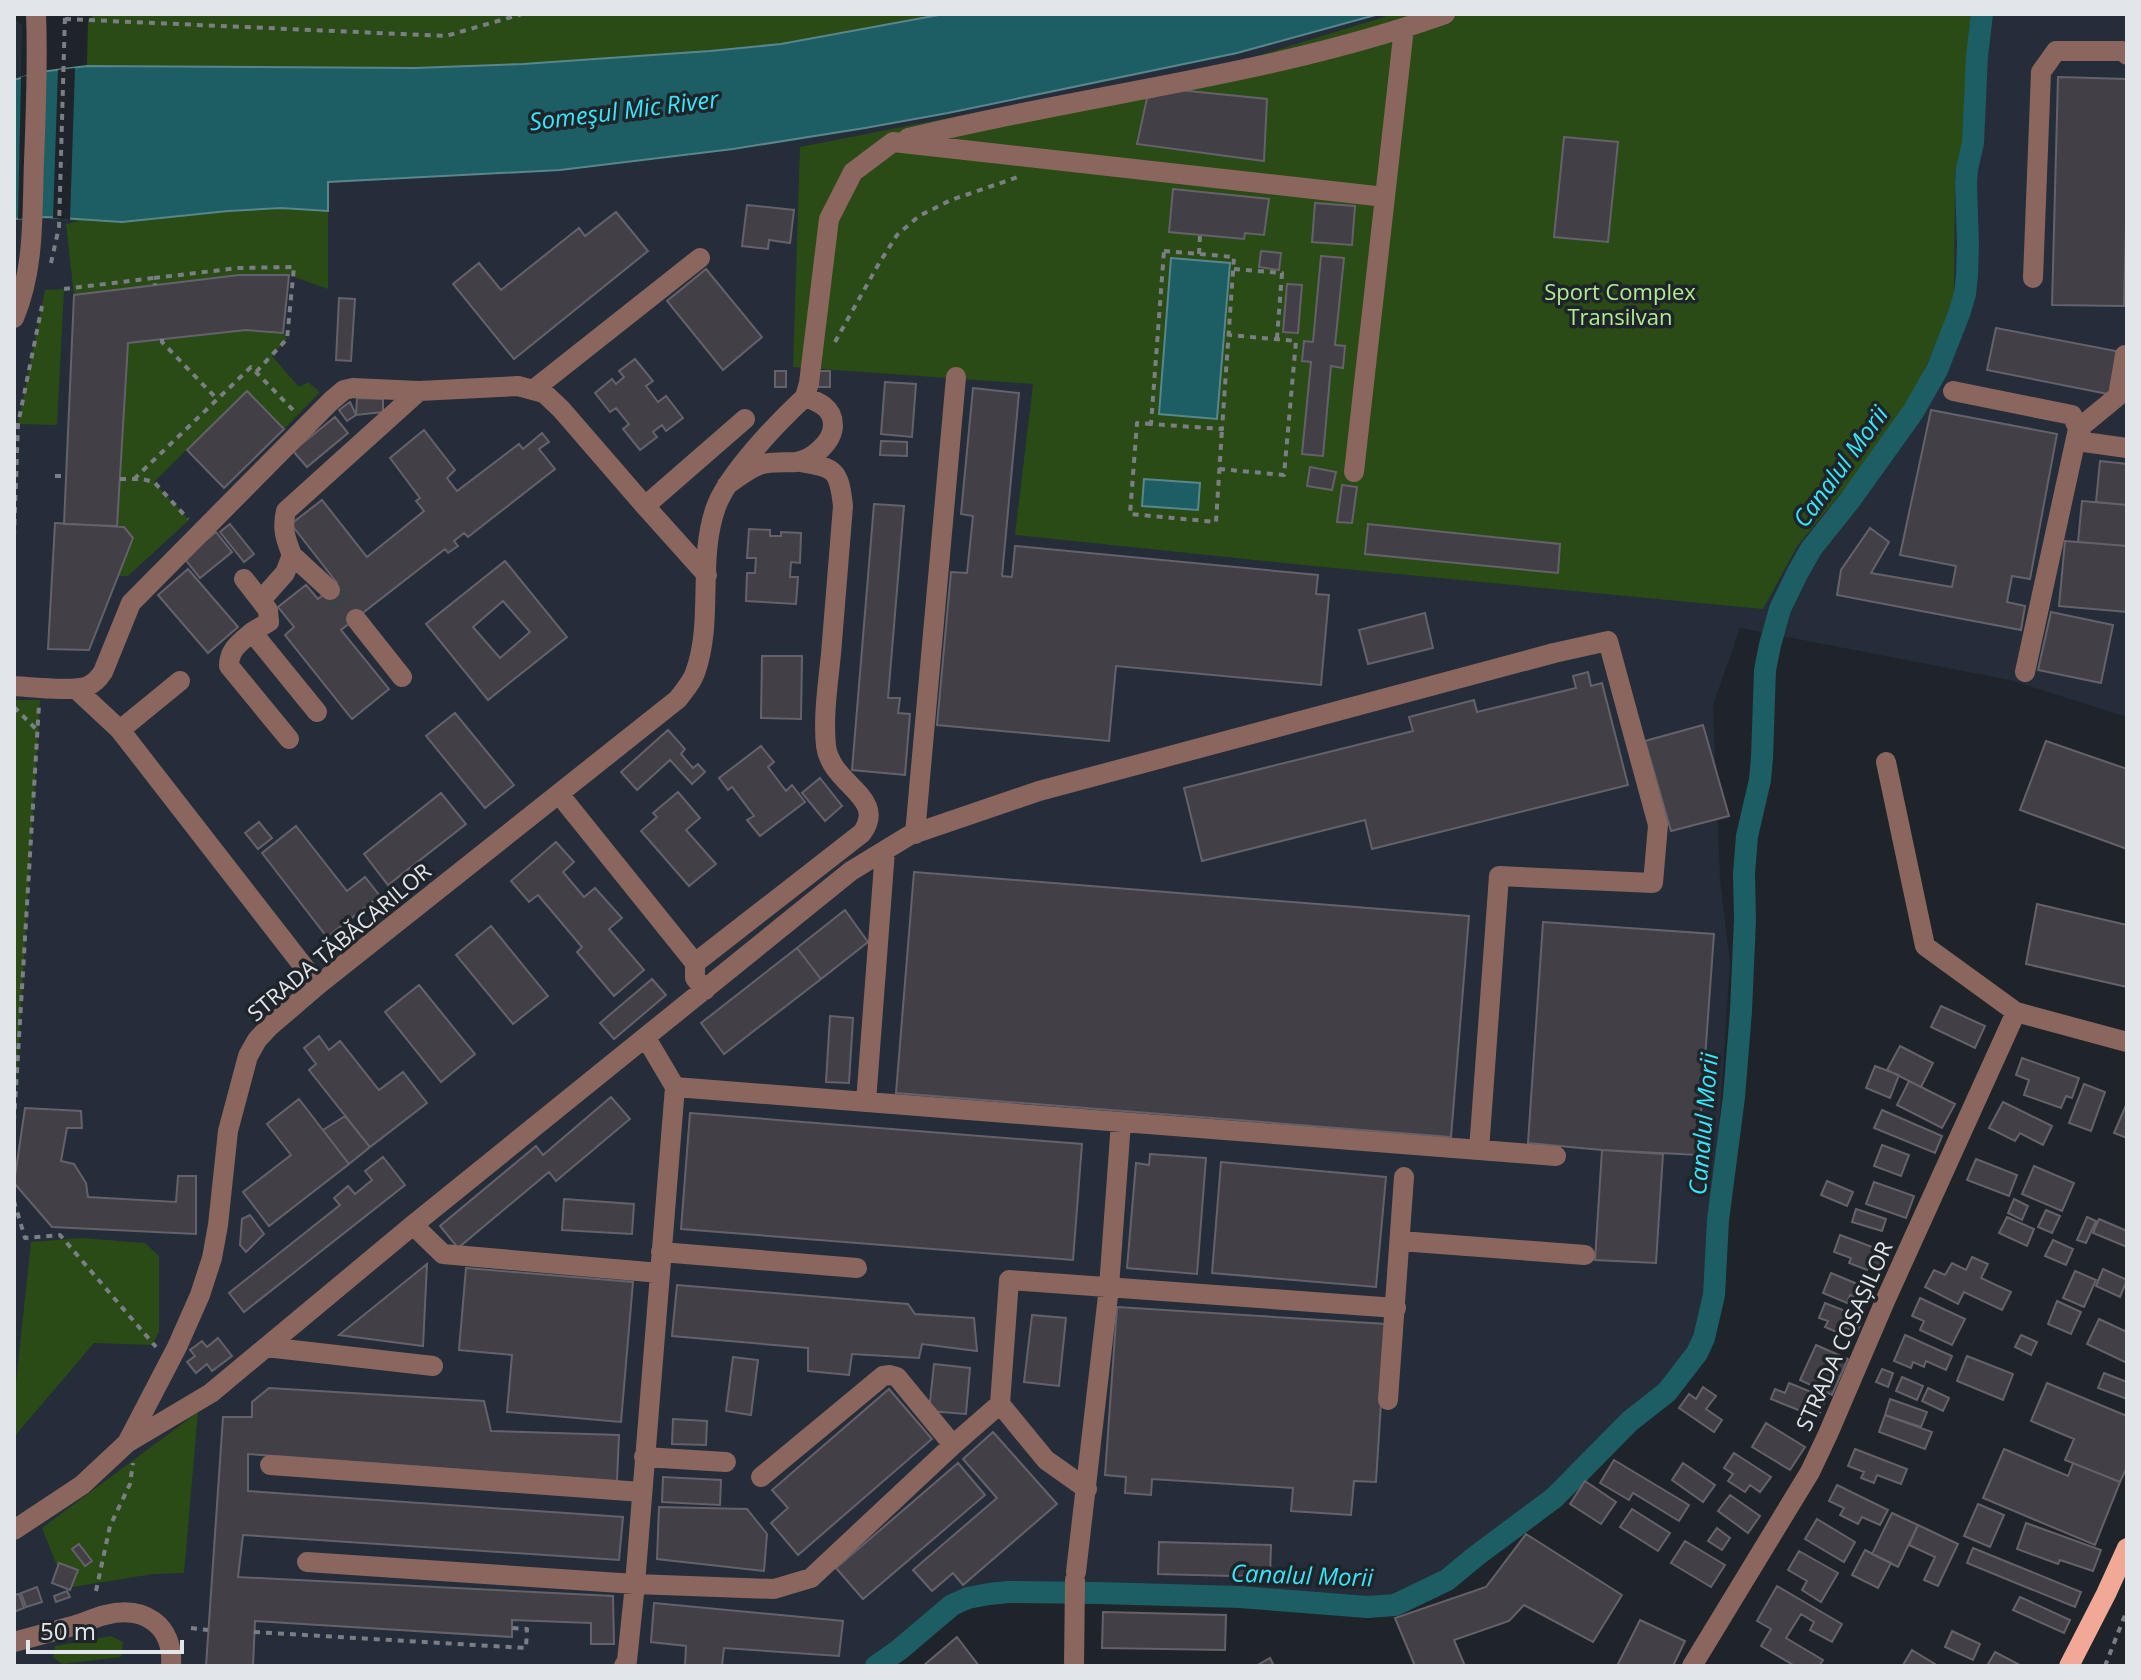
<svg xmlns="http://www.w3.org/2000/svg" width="2141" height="1680" viewBox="0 0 2141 1680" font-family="'Open Sans',sans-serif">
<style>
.built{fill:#242d39}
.green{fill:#2a4b15}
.water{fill:#1d5d64;stroke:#58868c;stroke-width:2}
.pier{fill:#1f242b}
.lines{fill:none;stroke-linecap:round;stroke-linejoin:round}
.canal{stroke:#1d5d64;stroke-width:22}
.building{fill:#423f47;stroke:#65616a;stroke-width:2;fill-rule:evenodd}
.minor-tunnel{stroke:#3c4148;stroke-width:20;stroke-dasharray:20 10;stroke-linecap:butt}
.path{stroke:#7b7f85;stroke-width:4;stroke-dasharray:6 6;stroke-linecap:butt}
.minor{stroke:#8a665e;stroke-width:20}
.major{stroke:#f2a897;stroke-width:20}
.labels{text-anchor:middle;stroke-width:7;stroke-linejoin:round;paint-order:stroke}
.park-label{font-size:22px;fill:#b1ed8f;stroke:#1f242b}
.street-label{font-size:22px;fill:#e2e6eb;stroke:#1f242b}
.water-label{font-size:24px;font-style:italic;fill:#34e8fa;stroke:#1f242b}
</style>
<rect width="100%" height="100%" fill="#1f242b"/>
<!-- built -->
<path class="built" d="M1379 14H2127V717L2010 680 1740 628 1713 705 1720 880 1730 963 1708 1293 1698 1338 1663 1387 1625 1419 1551 1495 1437 1578 1383 1598 1184 1587 989 1586 947 1595 886 1650 862 1666H14V219L328 210V182L560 170 733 149 865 128 948 113 1237 53Z
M14 19 22 25 21 77 14 80Z"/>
<!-- green -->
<path class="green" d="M95 14H944L781 44 710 51 523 64 415 68 87 66 88 20Z
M1394 14H1972L1963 145 1955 174 1954 300 1918 386 1863 467 1798 545 1763 609 1313 566 1015 535 1033 384 793 367 800 147 1244 60Z
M462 175 328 182V289L289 275H239L74 295 66 224 79 221 46 217 14 219V184Z
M64 289 57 425 18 424 45 290Z
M246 330 283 333 287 339 272 356 299 387 308 382 320 392 284 429 246 391 154 482 189 520 128 576H118L133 538 124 527 117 526 128 343Z
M14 700H40L14 1121Z
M82 1238 145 1243 159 1256V1332L152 1345 94 1343 14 1437V1401L31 1242Z
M198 1412 184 1573 153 1574 66 1588 42 1528Z
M111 1636 123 1642 121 1657 62 1664 53 1657 55 1646Z"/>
<!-- water -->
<path class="water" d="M944 14H1379L1237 53 948 113 865 128 733 149 560 170 328 182V211L281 208 228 211 122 222 46 217 14 219V80L40 72 87 66 415 68 523 64 710 51 781 44Z
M1171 258 1230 263 1217 419 1159 414Z
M1144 479 1200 483 1198 510 1142 506Z"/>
<!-- pier -->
<path class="pier" d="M75 68 70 220 53 218 58 70Z
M44 72 42 217 18 219 21 77Z"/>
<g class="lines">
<!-- canal -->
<path class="canal" d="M876 1666 899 1650 952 1605 968 1598 989 1594 1009 1592 1098 1593 1240 1597 1367 1607 1395 1605 1447 1580 1476 1556 1554 1498 1630 1421 1667 1392 1697 1353 1704 1338 1714 1295 1718 1220 1734 1097 1741 1011 1745 920 1744 874 1747 836 1760 780 1762 758 1765 670 1770 645 1780 609 1798 572 1811 549 1850 500 1913 412 1937 370 1959 314 1965 294 1967 275 1968 245 1966 183 1967 169 1973 143 1977 56 1982 14"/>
</g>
<!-- building -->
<path class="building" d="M2058 77 2127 79V186L2124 306 2052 305Z
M1179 90 1267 99 1264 161 1137 144 1147 98Z
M1564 137 1618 142 1608 242 1554 237Z
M1173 189 1269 199 1264 235 1245 233 1244 239 1169 232Z
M1315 203 1355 206 1352 245 1312 242Z
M747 205 794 210 790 243 769 240 768 249 742 246Z
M616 212 648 251 514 359 453 284 479 263 501 290 579 228 585 236Z
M1261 251 1281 253 1279 270 1259 267Z
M1321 256 1344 258 1335 345 1345 346 1343 368 1331 366 1323 456 1302 454 1311 362 1302 361 1304 341 1313 342Z
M706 269 762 337 723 370 667 301Z
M239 275H289L283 333 246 330 128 343 117 526 64 524 74 295Z
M1287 284 1302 285 1298 333 1283 332Z
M339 298 355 299 351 361 336 360Z
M1996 328 2121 352 2113 395 1987 370Z
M635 359 653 381 646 386 658 402 666 396 683 418 666 431 662 425 653 432 657 437 640 450 623 429 629 424 616 408 610 412 595 393 612 379 616 384 624 377 619 371Z
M775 371H786V387H775Z
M818 371H830V387H818Z
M885 382 916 384 912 437 881 434Z
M973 388 1019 393 1002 576 1012 577 1015 546 1318 575 1316 594 1329 595 1321 685 1116 666 1109 741 937 725 951 572 967 573 973 516 961 514Z
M247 391 284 429 224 488 187 450Z
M357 398 383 399V412L356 415Z
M350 402 356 415 347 421 339 410Z
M1931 410 2057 434 2030 579 2012 576 2007 602 2025 606 2021 630 1837 595 1841 570 1870 528 1889 542 1871 573 1952 587 1956 566 1900 555Z
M335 417 348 433 307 467 293 451Z
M424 430 455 470 447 478 457 491 519 444 523 449 542 433 549 442 539 449 555 469 468 537 464 533 454 541 458 546 448 553 445 549 341 630 389 689 352 719 285 635 294 627 278 607 306 585 318 599 337 583 291 524 322 500 367 557 424 511 416 501 420 498 390 458Z
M881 441 907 442V456L880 455Z
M2100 461 2127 464V505L2096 502Z
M1310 467 1336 472 1332 490 1307 486Z
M1342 485 1357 487 1352 523 1337 522Z
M2082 501 2127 505V546L2078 542Z
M874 504 904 506 888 698H900L898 713 910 714 905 775 852 770Z
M55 523 124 527 133 538 89 650 48 649Z
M230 524 254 554 244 562 220 532Z
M1368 524 1560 544 1558 573 1365 554Z
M749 529 770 530V536H781V532L801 533 800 563 791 562 790 577H798L796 604 746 601 747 573H755L756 558H747Z
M216 532 232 552 200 578 184 558Z
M2065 541 2127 546V612L2059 606Z
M505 561 567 637 488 700 426 624ZM503 601 530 632 500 658 473 627Z
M188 569 238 627 208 653 158 595Z
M2051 612 2113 625 2101 683 2038 670Z
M1425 613 1433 648 1368 664 1359 630Z
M762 656H802L801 719 761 718Z
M1588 672 1591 686 1602 683 1628 785 1372 849 1365 820 1202 861 1184 788 1413 731 1409 717 1474 700 1477 712 1576 688 1573 676Z
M455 713 514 785 485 808 426 736Z
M1703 725 1729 816 1671 831 1645 741Z
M668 730 685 749 681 754 693 768 698 764 705 772 692 784 670 760 637 790 621 772Z
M2046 741 2127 769V849L2020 810Z
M761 746 774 762 768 767 786 791 792 785 805 802 760 836 747 820 754 816 732 787 728 790 719 778Z
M820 778 842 806 825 821 802 793Z
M678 792 700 818 686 830 716 864 689 886 641 831 657 817 653 813Z
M441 793 466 824 388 885 364 854Z
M259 822 272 838 258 849 245 833Z
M296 826 347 891 365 877 380 896 327 937 262 853Z
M556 842 574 862 563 872 584 897 595 888 622 918 609 929 644 970 614 996 577 952 582 947 538 895 529 902 511 881Z
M914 872 1469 916 1451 1137 896 1093Z
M2037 904 2127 925V987L2026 964Z
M845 910 868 942 821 979 797 948Z
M1543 922 1714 934 1698 1155 1602 1150 1528 1143Z
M491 926 548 996 513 1024 456 955Z
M797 948 821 979 724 1054 701 1023Z
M652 979 666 995 614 1039 600 1023Z
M419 985 475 1054 441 1082 385 1012Z
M1941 1006 1985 1026 1975 1048 1931 1027Z
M830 1016 853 1018 849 1083 826 1082Z
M319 1036 329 1050 340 1041 379 1090 403 1072 427 1103 370 1147 309 1070 316 1064 304 1048Z
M1900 1046 1933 1063 1921 1087 1887 1070Z
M2022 1058 2079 1078 2072 1098 2066 1096 2061 1108 2024 1095 2029 1080 2016 1075Z
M1875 1066 1899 1075 1890 1098 1866 1088Z
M1909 1081 1955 1104 1942 1128 1897 1105Z
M2084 1084 2105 1092 2091 1131 2069 1123Z
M611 1097 630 1119 556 1181 549 1172 458 1248 440 1226 536 1146 543 1155Z
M299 1099 349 1164 269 1226 243 1192 291 1155 267 1124Z
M2003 1102 2052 1126 2043 1145 2020 1133 2015 1141 1989 1128Z
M2127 1103V1138L2114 1133Z
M25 1108 81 1111 82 1128H67L61 1161 74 1164 86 1183 88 1197 176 1202 178 1176H196V1234L52 1227 14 1183Z
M1882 1110 1942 1136 1935 1153 1874 1128Z
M690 1113 1082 1144 1073 1260 681 1229Z
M345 1116 370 1147 349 1164 323 1130Z
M1882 1145 1909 1155 1901 1176 1874 1166Z
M1602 1150 1663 1154 1656 1263 1595 1260Z
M1150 1154 1206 1158 1197 1274 1127 1268 1136 1163 1149 1165Z
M383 1157 405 1185 244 1312 229 1293 340 1205 334 1198 348 1186 355 1194 372 1180 365 1171Z
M1976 1159 2017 1175 2009 1196 1967 1180Z
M1221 1162 1386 1177 1376 1287 1212 1273Z
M2034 1166 2074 1183 2062 1211 2022 1194Z
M1827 1181 1853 1192 1847 1206 1821 1195Z
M1874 1182 1914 1196 1906 1218 1866 1204Z
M564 1199 634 1204 632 1234 562 1230Z
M2014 1199 2028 1206 2022 1220 2008 1213Z
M1856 1209 1886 1219 1882 1231 1852 1222Z
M2046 1210 2060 1216 2052 1233 2038 1227Z
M250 1215 264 1234 246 1252 240 1245 242 1219Z
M2007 1217 2034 1229 2027 1246 1999 1233Z
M2087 1217 2096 1221 2086 1243 2077 1240Z
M2099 1219 2127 1231V1247L2093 1233Z
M1840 1235 1886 1252 1880 1269 1869 1265 1867 1270 1849 1263 1851 1258 1834 1252Z
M2053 1240 2073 1249 2066 1265 2045 1256Z
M1972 1257 1988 1264 1981 1278 2011 1292 2002 1310 1964 1292 1958 1304 1925 1287 1934 1270 1945 1275 1952 1263 1966 1270Z
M427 1264 423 1346 339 1335Z
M466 1268 633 1282 621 1422 507 1412 512 1355 459 1350Z
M2103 1269 2127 1280 2120 1297 2096 1286Z
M2075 1271 2096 1280 2084 1307 2063 1298Z
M1831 1273 1872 1290 1867 1302 1850 1295 1847 1303 1823 1293Z
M677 1285 908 1304 915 1314 974 1318 977 1351 922 1344 919 1358 852 1354 849 1375 808 1371V1348L672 1336Z
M1920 1298 1965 1319 1952 1345 1920 1330 1924 1321 1912 1316Z
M2057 1301 2081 1312 2071 1334 2048 1324Z
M1825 1303 1863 1318 1857 1332 1844 1327 1841 1334 1825 1327 1828 1321 1819 1318Z
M1117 1307 1386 1324 1376 1482 1354 1481 1351 1515 1291 1511 1293 1488 1152 1479 1151 1495 1125 1493 1126 1477 1105 1475Z
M1032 1315 1066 1318 1059 1386 1024 1382Z
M2099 1319 2127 1332V1363L2087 1344Z
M1905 1335 1952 1356 1946 1370 1926 1361 1924 1367 1913 1362 1911 1368 1894 1361Z
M2021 1335 2037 1342 2031 1355 2015 1347Z
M218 1338 232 1356 212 1371 207 1364 196 1373 187 1362 195 1356 190 1350 202 1341 207 1347Z
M1816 1345 1848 1359 1832 1395 1800 1380Z
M1967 1356 2013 1374 2003 1400 1957 1381Z
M733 1357 758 1360 751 1415 726 1411Z
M934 1364 970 1368 966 1414 929 1411Z
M1882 1369 1893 1373 1888 1387 1876 1382Z
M2104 1373 2127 1382V1399L2098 1388Z
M1902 1377 1923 1386 1917 1400 1896 1391Z
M1789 1383 1826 1398 1818 1418 1771 1399 1775 1389 1785 1393Z
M2047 1383 2127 1416V1467L2120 1482 2065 1460 2074 1439 2031 1421Z
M1703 1387 1716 1396 1706 1409 1722 1420 1714 1432 1679 1408 1689 1394 1696 1399Z
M269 1388 484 1401 491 1431 619 1435 617 1481 248 1454V1491L623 1517 619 1560 243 1535 238 1577 613 1596 614 1644H591V1623L512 1620V1637L255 1621 253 1666H206L223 1417H252V1402Z
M1928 1388 1949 1398 1943 1411 1922 1401Z
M889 1389 932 1439 798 1555 771 1523 788 1508 772 1490Z
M1890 1399 1927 1412 1921 1427 1885 1415Z
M1885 1415 1932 1432 1925 1449 1879 1432Z
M673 1419 707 1421 706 1445 672 1444Z
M1766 1423 1805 1447 1790 1470 1752 1447Z
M993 1432 1057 1504 963 1585 953 1573 932 1591 913 1570 997 1498 963 1459Z
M1855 1449 1907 1469 1901 1484 1877 1475 1874 1483 1861 1478 1864 1472 1848 1466Z
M2004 1449 2068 1476 2073 1463 2120 1482 2095 1545 1983 1498Z
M1734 1453 1771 1477 1760 1492 1750 1485 1745 1492 1728 1481 1733 1474 1724 1468Z
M1614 1460 1689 1505 1679 1521 1633 1493 1629 1500 1600 1483Z
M958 1463 985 1495 863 1599 836 1568Z
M1683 1463 1715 1485 1703 1502 1672 1480Z
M663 1477 721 1480 720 1505 662 1502Z
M1585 1481 1616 1502 1601 1524 1570 1504Z
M1837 1485 1888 1510 1880 1525 1862 1517 1858 1524 1840 1515 1844 1508 1829 1501Z
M1730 1495 1760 1516 1748 1533 1718 1511Z
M1978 1504 2004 1515 1990 1547 1964 1536Z
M659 1507 747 1509 767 1534 764 1571 657 1559Z
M1632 1509 1670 1533 1658 1551 1620 1527Z
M1892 1513 1918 1525 1898 1567 1872 1554Z
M1817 1519 1855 1542 1844 1562 1805 1539Z
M2026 1523 2101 1550 2093 1571 2060 1560 2058 1564 2017 1549Z
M1918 1525 1958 1544 1938 1586 1924 1580 1935 1557 1909 1545Z
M1717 1528 1730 1538 1722 1550 1708 1541Z
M1526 1534 1622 1595 1593 1642 1524 1605 1509 1621 1454 1640 1465 1666H1415L1395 1618 1486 1587Z
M1685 1541 1725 1565 1711 1587 1671 1563Z
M1159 1542 1271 1545 1270 1577 1158 1574Z
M79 1544 92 1561 85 1566 72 1549Z
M1973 1548 2081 1592 2075 1607 1967 1563Z
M1865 1550 1891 1563 1878 1588 1852 1575Z
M1799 1551 1838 1573 1821 1602 1802 1590 1807 1581 1788 1570Z
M59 1563 78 1570 70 1590 52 1583Z
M1777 1586 1842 1624 1832 1642 1810 1630 1814 1622 1801 1614 1786 1638 1823 1660 1819 1666H1795L1761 1646 1771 1629 1757 1621Z
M37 1587 42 1602 26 1607 21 1593Z
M67 1591 70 1597 56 1602 54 1596Z
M19 1594 24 1608 14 1612V1595Z
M2020 1597 2070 1620 2064 1633 2013 1610Z
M654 1603 843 1621 839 1656 724 1648 722 1666H685L686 1646 651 1642Z
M1103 1612 1226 1615 1225 1650 1102 1648Z
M1640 1620 1685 1641 1673 1666H1617Z
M1952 1631 1980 1644 1973 1660 1945 1647Z
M957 1637 979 1666H923Z
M1912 1650 1938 1666 1903 1665Z
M1995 1652 2020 1665V1666H1987Z
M1270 1658 1274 1666H1256Z"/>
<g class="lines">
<!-- minor-tunnel -->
<path class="minor-tunnel" d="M330 590 356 619"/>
<!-- path -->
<path class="path" d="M65 19 446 36 522 14
M1164 251 1234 257 1222 429 1151 424Z
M1199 254 1200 235
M51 263 59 227 65 14
M1234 269 1282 273 1277 338
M154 278 238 268 294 267 287 339 256 372
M64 289 154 278 155 285
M162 339V342L217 399
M835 342 878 265 897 235 919 216 951 200 1018 177
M1151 424 1137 423 1130 514 1216 522 1222 429
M1219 469 1284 475 1296 341 1229 335
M55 476H66
M120 479H142L154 482 188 519
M134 479 251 367 295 412
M14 537 18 424 42 306
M14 707 38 731
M14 1121 39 705
M14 1201 25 1238 60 1235 156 1347
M96 1591 110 1526 130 1484 133 1463
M191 1628 208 1630
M254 1632 526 1648 527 1629 512 1628
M2105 1666 2127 1610"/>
<!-- minor -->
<path class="minor" d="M908 138C1086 94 1271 76 1445 14
M2033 278 2041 72 2056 51H2123L2127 55
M14 318C35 269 32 214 34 161 36 112 38 63 36 14
M533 390 700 258
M1953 391 2072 415 2084 442 2127 448
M805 397 809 383 829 219 853 172 893 142 1385 197
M1354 472 1404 28
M645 506 745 419
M292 555 330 590
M244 579 268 610 269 622 252 632 317 712
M261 600 285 573 292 555C285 538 282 528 286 511L419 391
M356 619 402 677
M252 632C240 643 229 649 229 666L289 739
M2025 672 2078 429 2118 396 2125 355
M14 686C32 687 73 692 88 686 95 683 99 678 103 672L131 603 331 401 344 390 353 388 419 391 518 386 544 393 561 409 645 506 707 575
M76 689 120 730 318 985
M120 730 180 681
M1886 762 1925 946 2016 1012 2127 1042
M559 794 695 963
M915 834 956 377
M705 990 695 978V963L862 833C888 797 831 785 826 746 823 715 828 684 831 654 835 604 839 555 843 506 839 469 835 468 800 462
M675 1087 1556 1156
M866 1102 885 851
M413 1225 443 1254 660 1273
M1400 1241 1585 1255
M661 1252 857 1268
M266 1347 433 1366
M1388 1400 1404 1177
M1000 1404 1009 1280 1396 1308
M127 1443 211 1393 413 1225 851 871 910 835 1039 791 1554 653 1608 641 1658 825 1653 883 1499 876 1479 1150
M644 1457 726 1462
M270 1465 642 1492
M761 1477 883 1376 890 1375 897 1377 953 1445
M14 1530 82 1485 127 1443 177 1347 200 1295 212 1258 218 1225 228 1131 248 1056 257 1040 269 1027 318 985 678 699C684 691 692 682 695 673 714 621 697 559 716 507 728 474 778 422 805 397 819 402 833 408 833 425 833 442 812 460 796 462 783 463 771 461 759 465 747 470 737 478 727 485
M307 1562 635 1584 774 1589 811 1578 953 1445 1000 1404 1046 1460 1087 1489
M1076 1572 1109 1287 1121 1122
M14 1642C32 1637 51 1632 69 1627 81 1624 93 1618 105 1615 144 1605 174 1625 171 1666
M624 1666 627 1661 635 1584 675 1087 646 1038
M1074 1666 1075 1580
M1692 1666 1810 1472 1828 1434 1885 1301 2016 1012"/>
<!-- major -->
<path class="major" d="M2069 1666 2106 1594 2127 1548"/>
</g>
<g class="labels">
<!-- park labels -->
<g class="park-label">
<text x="1620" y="300">Sport Complex<tspan x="1620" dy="25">Transilvan</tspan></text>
</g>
<!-- street labels -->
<g class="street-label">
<text transform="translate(339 942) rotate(-40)" y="8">STRADA TĂBĂCARILOR</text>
<text transform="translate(1844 1336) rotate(-66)" y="8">STRADA COSAȘILOR</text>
</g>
<!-- water labels -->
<g class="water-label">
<text transform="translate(624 111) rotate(-7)" y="8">Someşul Mic River</text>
<text transform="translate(1841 467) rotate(-54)" y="8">Canalul Morii</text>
<text transform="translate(1704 1124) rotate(-85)" y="8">Canalul Morii</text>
<text transform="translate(1302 1576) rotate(2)" y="8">Canalul Morii</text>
</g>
</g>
<!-- border -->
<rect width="2141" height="1680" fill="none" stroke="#e2e6eb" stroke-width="32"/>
<!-- scale -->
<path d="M28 1640v12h154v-12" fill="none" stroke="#e2e6eb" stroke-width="4"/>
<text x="40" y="1640" font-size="24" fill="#e2e6eb" stroke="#1f242b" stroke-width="6" paint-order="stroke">50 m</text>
</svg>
